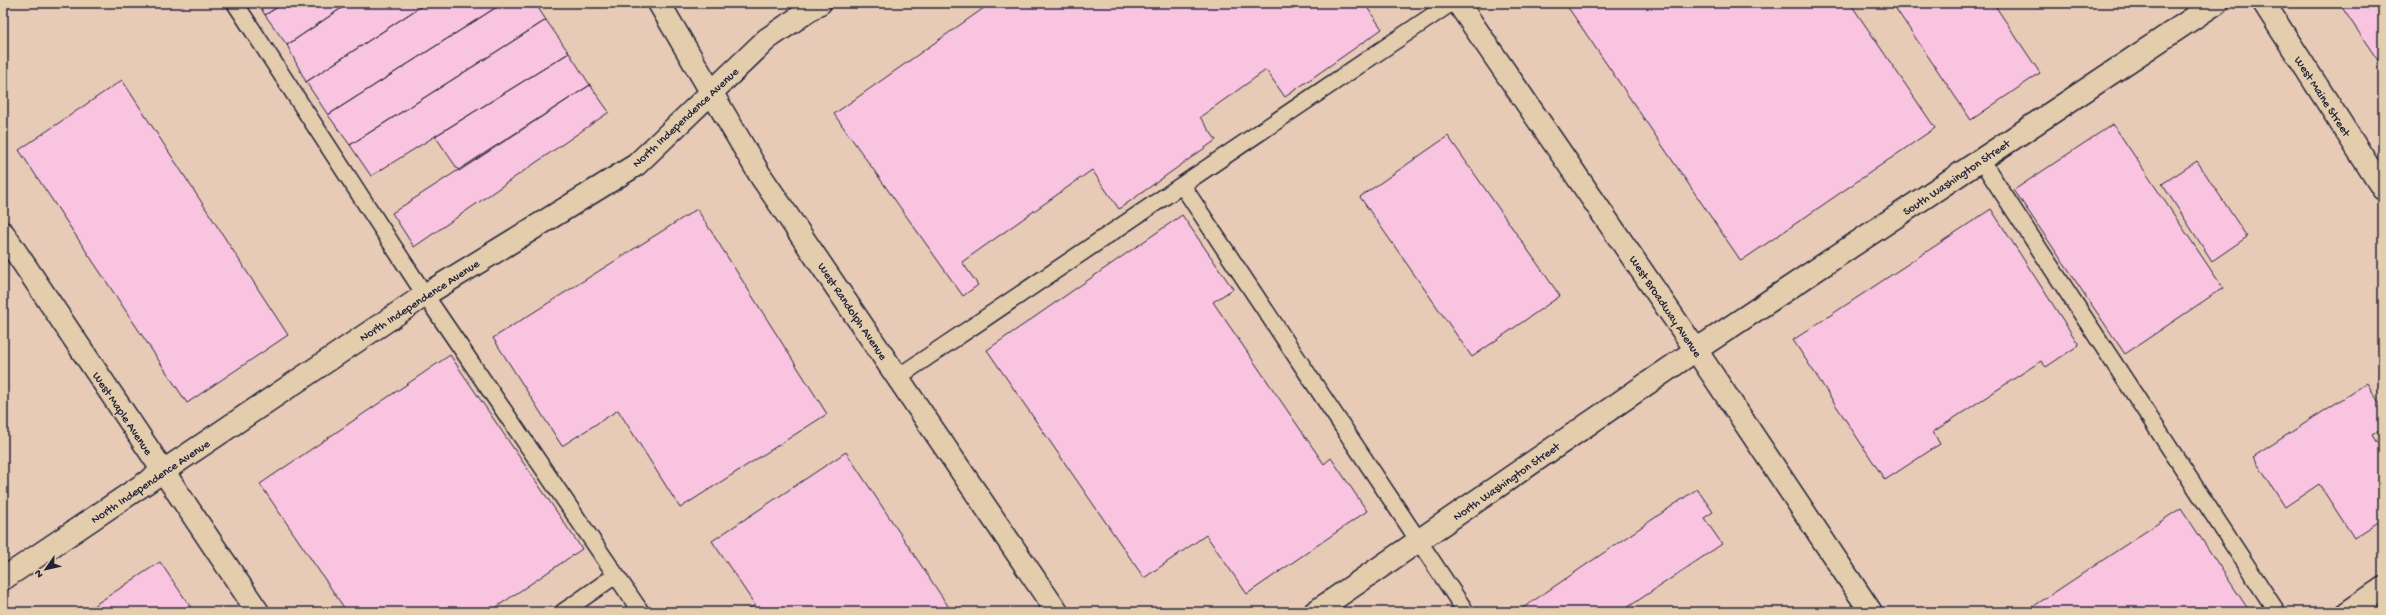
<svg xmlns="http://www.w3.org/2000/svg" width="2386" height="615" viewBox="0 0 2386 615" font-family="'Gochi Hand',sans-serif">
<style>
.building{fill:#f9c4e0;stroke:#22223b}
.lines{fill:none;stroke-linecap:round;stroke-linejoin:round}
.lane-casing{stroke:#22223b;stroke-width:19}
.street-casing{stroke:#22223b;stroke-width:25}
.secondary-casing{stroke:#22223b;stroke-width:25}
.lane{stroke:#e4cdad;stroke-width:16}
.street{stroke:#e4cdad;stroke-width:22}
.secondary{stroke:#e4cdad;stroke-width:22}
.labels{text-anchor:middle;stroke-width:3;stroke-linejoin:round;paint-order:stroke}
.street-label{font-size:12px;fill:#22223b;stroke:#e4cdad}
</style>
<rect width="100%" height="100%" fill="#e8cbb7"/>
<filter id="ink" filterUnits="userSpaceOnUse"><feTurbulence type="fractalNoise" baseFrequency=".025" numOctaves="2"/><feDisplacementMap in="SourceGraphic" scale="8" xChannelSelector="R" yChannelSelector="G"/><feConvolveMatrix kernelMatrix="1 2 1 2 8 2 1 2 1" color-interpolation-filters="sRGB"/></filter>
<g filter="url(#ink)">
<!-- building -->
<path class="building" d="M258 3H284L265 15Z
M284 3H349L287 45 265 15Z
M349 3H426L306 82 287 45Z
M426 3H503L328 115 306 82Z
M503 3H535L546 20 350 145 328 115Z
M991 3H1364L1382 29 1285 97 1266 70 1200 117 1216 140 1119 209 1092 170 962 262 978 285 963 296 834 114Z
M1565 3H1850L1935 128 1741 261Z
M1892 3H2002L1996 7 2040 73 1971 120Z
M2339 3H2383V68Z
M546 20 569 53 371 176 350 145Z
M569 53 590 85 459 171 435 136Z
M122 80 288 335 187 403 19 150Z
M590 85 609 112 414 247 392 213Z
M2113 124 2223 288 2125 354 2014 190Z
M1448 136 1560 296 1472 357 1360 197Z
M2197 161 2247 237 2212 261 2162 184Z
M697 209 827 414 680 508 618 410 562 446 493 338Z
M1991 209 2079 345 2046 367 2041 361 1933 432 1940 444 1885 480 1793 340Z
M1182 215 1233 289 1213 302 1324 464 1331 458 1367 511 1247 594 1206 535 1144 578 987 350Z
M450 355 582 549 489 612H347L260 484Z
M2367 383 2383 409V428L2372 435 2383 453V519L2354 538 2319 484 2285 507 2253 457Z
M846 452 952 612H743L755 605 712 541Z
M1697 489 1713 512 1704 518 1722 544 1621 612H1517Z
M2181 508 2248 609 2244 612H2025Z
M160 562 194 612H84Z"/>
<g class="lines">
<!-- lane casing -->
<g class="lane-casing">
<path id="lane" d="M235 3 425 295 641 612
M1981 160 2277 612
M1182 185 1466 612
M898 377 1451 3
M563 612 616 575"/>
</g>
<!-- street casing -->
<g class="street-casing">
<path id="street" d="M3 233 258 612"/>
</g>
<!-- secondary casing -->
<g class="secondary-casing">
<path id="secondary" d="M659 3 760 175 1057 612
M1458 3 1696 350 1871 612
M2264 3 2383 189
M3 579 425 295 636 165 767 39 820 3
M1315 612 1696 350 2216 3
M2348 612 2383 588"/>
</g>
<!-- lane -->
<use href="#lane" class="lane"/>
<!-- street -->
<use href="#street" class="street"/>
<!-- secondary -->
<use href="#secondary" class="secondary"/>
</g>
</g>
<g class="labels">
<!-- street labels -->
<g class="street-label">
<text transform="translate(2323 96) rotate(57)" y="4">West Maine Street</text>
<text transform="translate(685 117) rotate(-43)" y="4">North Independence Avenue</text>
<text transform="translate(1956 177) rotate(-34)" y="4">South Washington Street</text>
<text transform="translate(419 300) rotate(-33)" y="4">North Independence Avenue</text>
<text transform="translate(1666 306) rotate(56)" y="4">West Broadway Avenue</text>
<text transform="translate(853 311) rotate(56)" y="4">West Randolph Avenue</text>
<text transform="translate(123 413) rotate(56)" y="4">West Maple Avenue</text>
<text transform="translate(150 481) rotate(-34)" y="4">North Independence Avenue</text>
<text transform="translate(1506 481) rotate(-35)" y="4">North Washington Street</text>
</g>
</g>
<!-- margin -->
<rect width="2386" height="615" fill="none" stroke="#e4cdad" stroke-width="16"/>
<rect x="8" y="8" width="2370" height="599" fill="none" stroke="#22223b" stroke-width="1.5" filter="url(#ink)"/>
<!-- north arrow -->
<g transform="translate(46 569) rotate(236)" stroke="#e4cdad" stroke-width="3" paint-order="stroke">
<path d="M0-3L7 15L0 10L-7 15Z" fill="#22223b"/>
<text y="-6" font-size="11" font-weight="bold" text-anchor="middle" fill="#22223b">N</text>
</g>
</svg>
